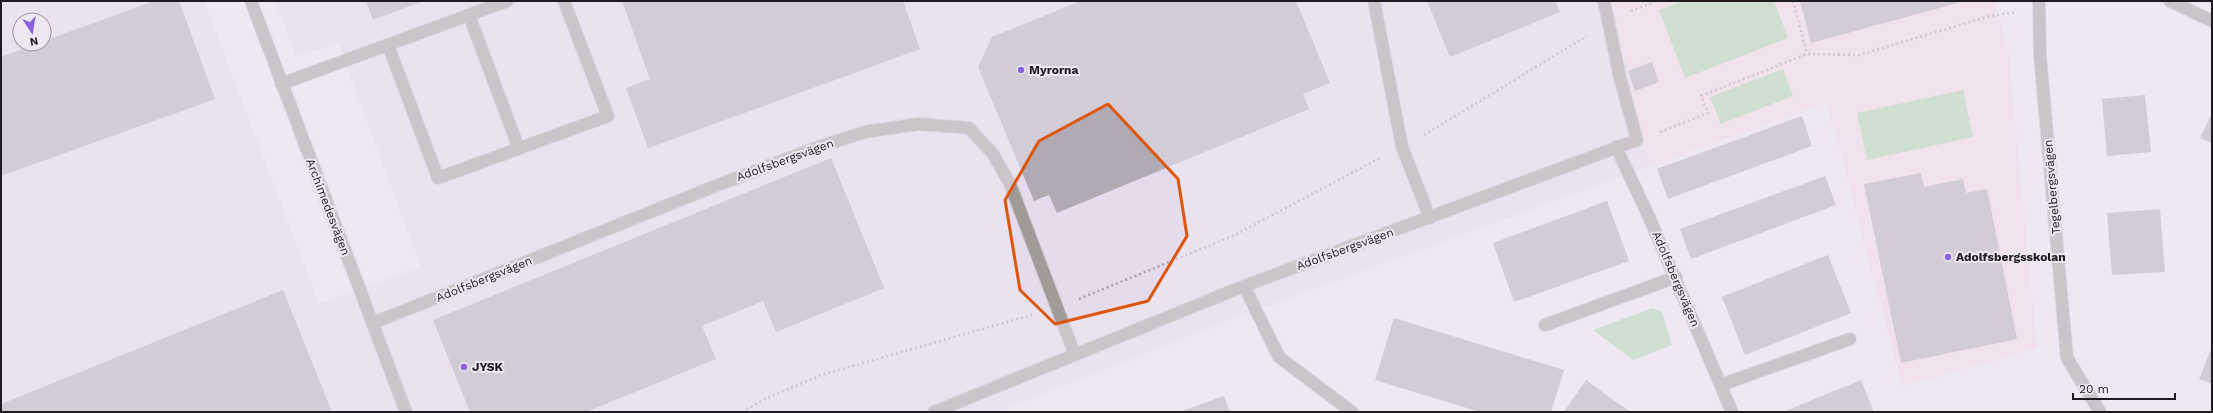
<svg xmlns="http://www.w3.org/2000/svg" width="2213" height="413" viewBox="0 0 2213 413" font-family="'Work Sans',sans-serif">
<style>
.built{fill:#e6dbec;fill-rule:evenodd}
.education{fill:#f3d9e0}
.green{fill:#a9d7ad}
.building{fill:#afaab3}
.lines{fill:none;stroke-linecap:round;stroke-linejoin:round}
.minor-casing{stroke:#c8c3cc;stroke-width:14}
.path{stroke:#a49fa7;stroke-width:2.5;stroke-dasharray:2 3;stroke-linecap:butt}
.minor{stroke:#9f9c98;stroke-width:12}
.marked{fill:none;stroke:#de560d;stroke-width:3;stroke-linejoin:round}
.poi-dot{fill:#8a63de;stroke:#eee8f2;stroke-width:1.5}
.labels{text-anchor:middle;stroke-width:4;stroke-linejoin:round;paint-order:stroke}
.poi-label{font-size:12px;font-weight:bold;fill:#1d1b1f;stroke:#eee8f2;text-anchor:start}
.street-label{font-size:12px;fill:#1d1b1f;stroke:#eee8f2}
</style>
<rect width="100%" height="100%" fill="#eee8f2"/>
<!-- built -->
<path class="built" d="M1 1H204L319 304 421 267 338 43 296 56 275 1H1613L1649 166 1232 319 997 412H1ZM20 20H44V44H20Z"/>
<!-- education -->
<path class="education" d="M1613 1H1995L2008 48 2037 348 1902 386 1827 102 1649 166Z"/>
<!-- green -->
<path class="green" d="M1683 1H1774L1788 38 1685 78 1659 10Z
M1783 69 1793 96 1721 124 1710 97Z
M1963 90 1973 137 1867 160 1857 113Z
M1653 308 1662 312 1672 345 1633 360 1593 330Z"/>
<!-- building -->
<path class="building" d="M154 1H179L215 99 1 176V57L36 44H44V41Z
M366 1H424L373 20Z
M622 1H903L920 49 648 148 626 88 650 79Z
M1081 1H1296L1330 83 1303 94 1309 109 1057 213 1049 195 1034 201 978 67 992 37Z
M1427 1H1555L1560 12 1450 57Z
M1800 1H1965L1811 43Z
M1652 62 1659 82 1635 91 1628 71Z
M2145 95 2151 152 2107 156 2102 99Z
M2212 113V143L2200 138Z
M1802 116 1812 146 1668 199 1657 169Z
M831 158 884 288 776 332 763 301 702 326 716 359 586 412H470L433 320Z
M1921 173 1924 187 1963 179 1966 193 1987 189 2017 339 1901 363 1864 184Z
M1825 176 1836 205 1691 259 1680 229Z
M1607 201 1629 261 1514 302 1493 243Z
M2160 209 2165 272 2112 275 2107 213Z
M1828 255 1851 313 1745 355 1722 297Z
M283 290 332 412H1V404Z
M1394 318 1564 370 1551 412H1480L1375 380Z
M2212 347V384L2199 379Z
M1586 380 1609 397 1631 412H1564Z
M1861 380 1874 412H1783Z
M1224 396 1230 412H1180Z"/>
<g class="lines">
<!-- minor casing -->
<g class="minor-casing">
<path id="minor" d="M251 1 406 412
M1374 1 1402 147 1430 218
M2039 1 2040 55 2067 358 2100 412
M2170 1 2212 21
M469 15 519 149
M388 45 438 178 608 116 564 1
M281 84 507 1
M1616 147 1649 217 1732 412
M1244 286 1279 357 1352 412
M373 323 718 185 815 148 865 132 918 124 969 128 993 154 1010 184 1075 355
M1545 325 1676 277
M1721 385 1850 339
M934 412 1244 286 1637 140 1620 78 1604 1"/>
</g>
<!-- path -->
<path class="path" d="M1793 1 1807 54
M1631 11 1657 1
M1660 132 1708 113 1701 96 1807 54 1859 55 1990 16 2016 12
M1424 135 1587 36
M1079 299 1235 235 1380 158
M742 412 765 399 821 375 1035 314"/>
<!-- minor -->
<use href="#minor" class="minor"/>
</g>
<!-- marked area -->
<path d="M0 0H2213V413H0ZM1108 104 1178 179 1187 236 1148 301 1055 324 1020 290 1005 200 1039 141Z" fill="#eee8f2" fill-opacity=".55" fill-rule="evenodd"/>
<path class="marked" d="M1108 104 1178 179 1187 236 1148 301 1055 324 1020 290 1005 200 1039 141Z"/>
<!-- markers -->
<g class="poi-dot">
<circle cx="1021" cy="70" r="4"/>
<circle cx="1948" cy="257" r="4"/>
<circle cx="464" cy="367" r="4"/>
</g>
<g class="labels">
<!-- poi labels -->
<g class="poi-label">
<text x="1029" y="74">Myrorna</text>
<text x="1956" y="261">Adolfsbergsskolan</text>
<text x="472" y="371">JYSK</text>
</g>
<!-- street labels -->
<g class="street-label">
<text transform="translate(785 160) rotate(-20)" y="4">Adolfsbergsvägen</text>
<text transform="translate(2052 187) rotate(-95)" y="4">Tegelbergsvägen</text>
<text transform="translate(328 207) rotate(69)" y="4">Archimedesvägen</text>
<text transform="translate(1345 249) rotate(-20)" y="4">Adolfsbergsvägen</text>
<text transform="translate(484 279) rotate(-22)" y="4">Adolfsbergsvägen</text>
<text transform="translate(1676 279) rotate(67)" y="4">Adolfsbergsvägen</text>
</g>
</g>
<!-- border -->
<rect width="2213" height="413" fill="none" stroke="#1d1b1f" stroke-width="4"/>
<!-- north arrow -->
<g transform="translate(32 32) rotate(168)"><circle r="19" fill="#eee8f2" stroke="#9a969e"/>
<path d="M0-3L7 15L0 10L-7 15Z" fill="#8a63de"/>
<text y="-6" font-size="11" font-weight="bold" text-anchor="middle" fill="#1d1b1f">N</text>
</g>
<!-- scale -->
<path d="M2073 393v6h102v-6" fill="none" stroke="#1d1b1f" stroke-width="2"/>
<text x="2079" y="393" font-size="12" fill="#1d1b1f" stroke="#eee8f2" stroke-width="3" paint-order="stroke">20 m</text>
</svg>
